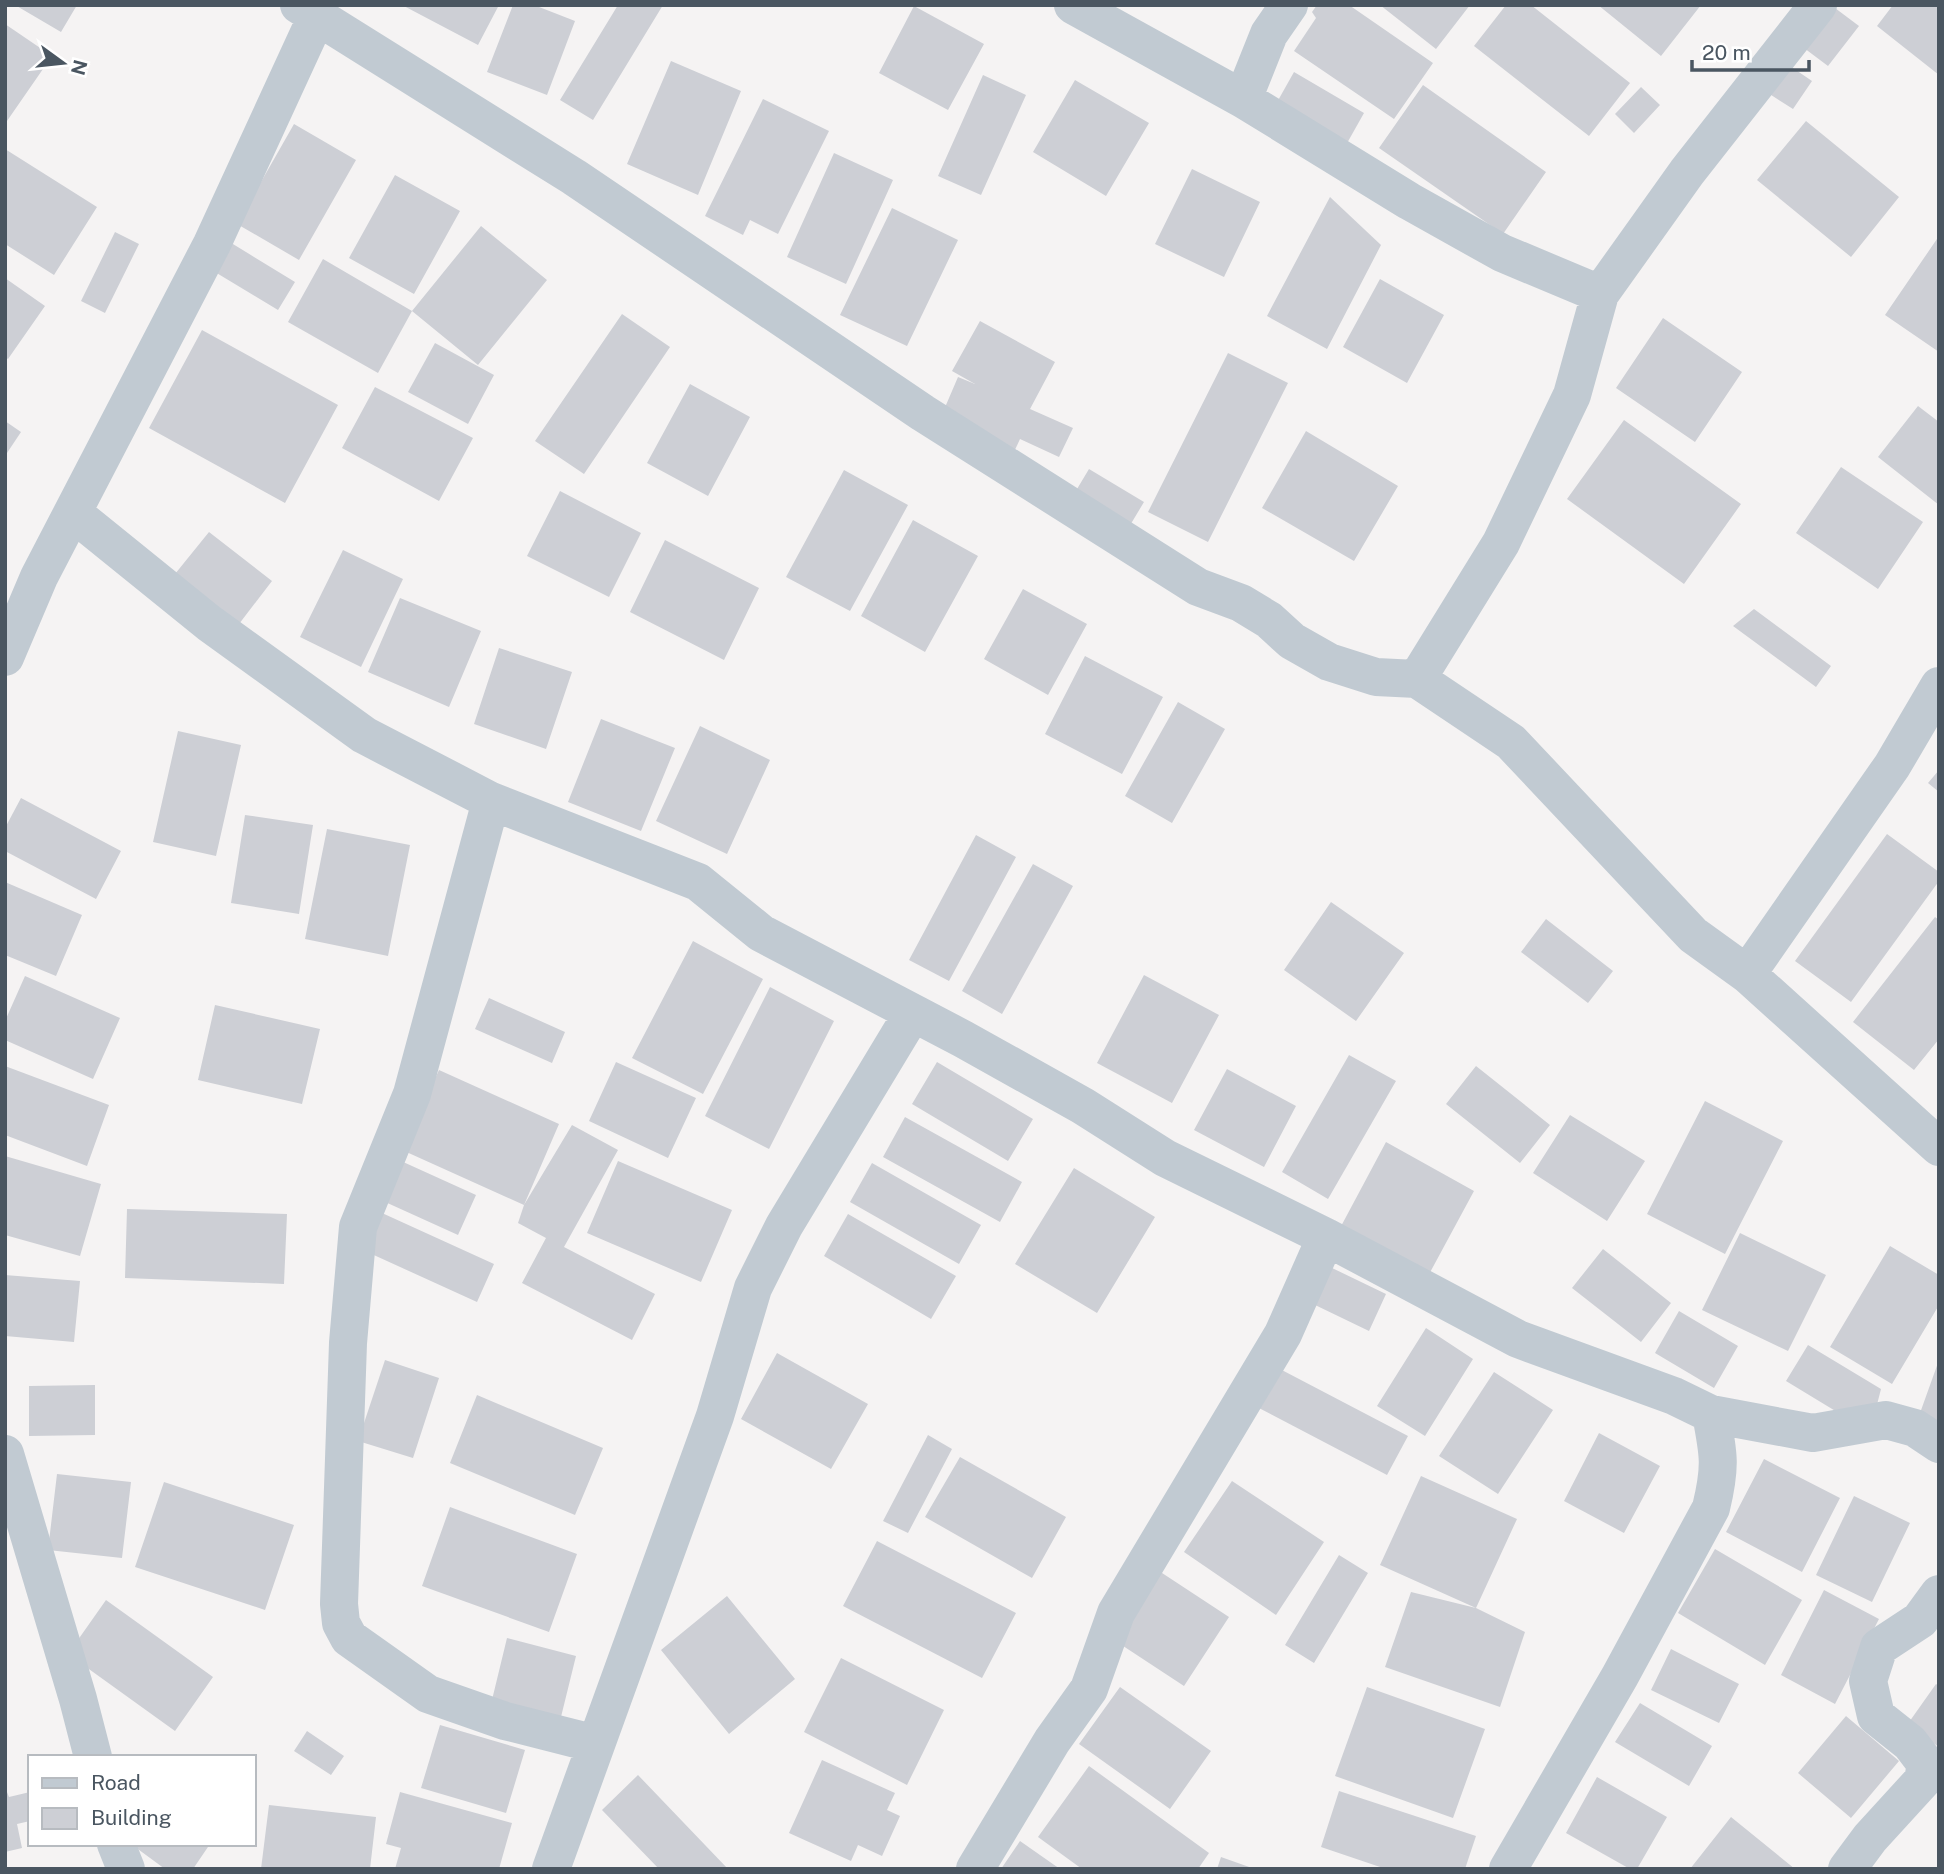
<svg xmlns="http://www.w3.org/2000/svg" width="1944" height="1874" viewBox="0 0 1944 1874" font-family="'Public Sans',sans-serif">
<style>
.building{fill:#cdcfd5}
.lines{fill:none;stroke-linecap:round;stroke-linejoin:round}
.street{stroke:#c1cad2;stroke-width:38}
</style>
<rect width="100%" height="100%" fill="#f5f3f3"/>
<!-- building -->
<path class="building" d="M15 5H77L61 32Z
M402 5H499L478 45Z
M513 5H534L575 21 547 95 487 72Z
M618 5H663L593 120 560 100Z
M1317 5H1349L1433 63 1394 119 1294 51 1316 18 1312 12Z
M1380 5H1470L1436 49Z
M1506 5H1531L1630 83 1589 136 1474 46Z
M1598 5H1701L1661 56Z
M1893 5H1939V75L1877 26Z
M914 6 984 44 948 110 879 73Z
M1835 8 1859 26 1828 66 1804 48Z
M5 24 52 56 7 121 5 120Z
M671 61 741 91 698 195 627 164Z
M1787 64 1812 81 1793 109 1768 93Z
M1294 72 1364 113 1346 145 1276 104Z
M983 75 1026 95 981 195 938 176Z
M1075 80 1149 123 1106 196 1033 152Z
M1423 85 1546 172 1503 234 1379 148Z
M1641 87 1660 105 1634 133 1615 114Z
M763 99 829 131 778 234 750 220 743 235 705 216Z
M1806 121 1899 197 1851 257 1757 180Z
M294 124 356 160 299 260 237 224Z
M5 149 97 207 54 275 5 244Z
M834 153 893 180 846 284 787 257Z
M1192 169 1260 202 1224 277 1155 244Z
M395 175 460 211 414 294 349 258Z
M1330 197 1381 245 1327 349 1267 316Z
M892 208 958 240 907 346 840 315Z
M481 226 547 280 478 365 412 311Z
M115 232 139 244 105 313 81 301Z
M1939 236V352L1885 315Z
M228 241 295 282 278 310 210 269Z
M323 259 412 311 378 373 288 322Z
M5 278 45 306 8 359 5 357Z
M1380 279 1444 315 1407 383 1343 347Z
M622 314 670 347 584 474 535 441Z
M1663 318 1742 372 1695 442 1616 388Z
M980 321 1055 362 1030 409 1073 428 1059 457 1020 439 1014 452 940 419 958 377 975 384 952 371Z
M202 330 338 405 285 503 149 428Z
M435 343 494 375 468 424 408 392Z
M1228 353 1288 383 1208 542 1148 512Z
M690 384 750 417 708 496 647 463Z
M375 387 473 438 439 501 342 448Z
M1918 406 1939 422V505L1878 457Z
M1624 420 1741 504 1684 584 1567 499Z
M5 421 21 432 5 456Z
M1306 431 1398 486 1354 561 1262 508Z
M1841 467 1923 522 1878 589 1796 533Z
M1089 469 1144 502 1129 527 1074 494Z
M844 470 908 505 850 611 786 577Z
M560 491 641 533 609 597 527 556Z
M913 520 978 556 925 652 861 616Z
M209 532 272 581 239 624 175 574Z
M665 540 759 588 724 660 630 612Z
M343 550 403 579 361 667 300 637Z
M1023 589 1087 624 1048 695 984 659Z
M400 598 481 631 449 707 368 672Z
M1754 609 1831 666 1816 687 1733 626Z
M499 648 572 672 546 749 474 724Z
M1085 656 1163 697 1122 774 1045 734Z
M1178 702 1225 729 1172 823 1125 796Z
M601 719 675 748 641 831 568 802Z
M700 726 770 760 727 854 656 821Z
M178 731 241 745 216 856 153 842Z
M1939 770V792L1928 783Z
M21 798 121 851 96 899 5 851V828Z
M245 815 313 825 299 914 231 903Z
M327 829 410 845 388 956 305 939Z
M1887 834 1939 872V881L1851 1002 1795 961Z
M976 835 1016 857 949 981 909 960Z
M1033 864 1073 886 1002 1014 962 991Z
M5 882 82 915 56 976 5 955Z
M1331 902 1404 953 1356 1021 1284 970Z
M1935 917 1939 920V1039L1914 1070 1853 1022Z
M1546 919 1613 971 1588 1003 1521 952Z
M693 941 763 979 703 1094 632 1058Z
M1144 975 1219 1015 1172 1103 1097 1063Z
M25 976 120 1018 93 1079 5 1040V1021Z
M770 987 834 1021 769 1149 705 1116Z
M489 998 565 1032 552 1063 475 1029Z
M215 1005 320 1029 302 1104 198 1080Z
M1349 1055 1396 1081 1328 1199 1282 1172Z
M616 1062 696 1098 668 1158 589 1121Z
M937 1062 1033 1119 1008 1161 912 1104Z
M5 1066 109 1105 87 1166 5 1135Z
M1476 1066 1550 1125 1520 1163 1446 1104Z
M1227 1069 1296 1106 1264 1167 1194 1130Z
M439 1070 559 1124 524 1205 572 1125 618 1150 564 1247 655 1294 632 1340 522 1283 546 1238 518 1223 524 1205 402 1150Z
M1705 1101 1783 1141 1725 1254 1647 1214Z
M1570 1115 1645 1161 1607 1221 1533 1173Z
M905 1117 1022 1182 1000 1222 883 1157Z
M1386 1142 1474 1191 1427 1278 1339 1230Z
M5 1156 101 1184 80 1256 5 1235Z
M401 1161 476 1195 458 1235 383 1201Z
M618 1161 732 1210 701 1282 587 1233Z
M872 1163 981 1225 959 1264 850 1202Z
M1074 1168 1155 1217 1097 1313 1015 1264Z
M127 1209 287 1214 284 1284 125 1278Z
M382 1213 494 1264 477 1302 365 1251Z
M848 1214 956 1276 931 1319 824 1256Z
M1740 1233 1826 1275 1788 1351 1702 1310Z
M1890 1246 1939 1275V1305L1892 1384 1830 1347Z
M1603 1249 1671 1303 1641 1342 1572 1288Z
M1301 1253 1386 1294 1369 1331 1284 1290Z
M5 1275 80 1281 74 1342 5 1336Z
M1679 1311 1738 1346 1714 1388 1655 1353Z
M1426 1328 1473 1359 1425 1436 1377 1406Z
M1808 1345 1881 1389 1870 1432 1786 1381Z
M777 1353 868 1404 831 1469 741 1419Z
M385 1360 439 1378 413 1458 358 1441Z
M1939 1360V1451L1910 1441Z
M1278 1368 1408 1436 1387 1475 1257 1407Z
M1494 1372 1553 1410 1498 1494 1439 1456Z
M95 1385V1435L29 1436V1386Z
M477 1395 603 1448 575 1515 450 1463Z
M1599 1433 1660 1466 1624 1533 1564 1501Z
M928 1435 952 1449 908 1533 883 1521Z
M960 1457 1066 1517 1032 1578 925 1517Z
M1764 1459 1840 1498 1802 1572 1726 1532Z
M57 1474 131 1482 122 1558 48 1550Z
M1421 1476 1517 1519 1476 1608 1380 1565Z
M1232 1481 1324 1542 1276 1615 1184 1552Z
M164 1482 294 1525 265 1610 135 1567Z
M1854 1496 1910 1523 1872 1602 1816 1575Z
M450 1507 577 1554 549 1632 422 1586Z
M877 1541 1016 1613 982 1678 843 1606Z
M1715 1549 1802 1600 1765 1665 1678 1613Z
M1339 1555 1368 1573 1314 1663 1285 1645Z
M1159 1571 1229 1617 1184 1686 1114 1640Z
M1824 1590 1879 1619 1835 1704 1781 1675Z
M1411 1592 1476 1608 1525 1632 1500 1707 1385 1667Z
M727 1596 795 1679 729 1734 661 1650Z
M106 1600 213 1677 175 1731 68 1654Z
M507 1638 576 1656 560 1721 491 1704Z
M1671 1649 1739 1684 1719 1723 1651 1690Z
M841 1658 944 1710 907 1785 804 1732Z
M1936 1684 1939 1686V1747L1907 1725Z
M1120 1687 1211 1751 1170 1809 1079 1744Z
M1367 1687 1485 1729 1453 1818 1335 1776Z
M1640 1703 1712 1746 1689 1786 1615 1742Z
M1846 1716 1899 1761 1851 1818 1798 1773Z
M440 1725 525 1750 506 1813 421 1788Z
M307 1731 344 1756 331 1775 294 1751Z
M822 1760 895 1793 887 1810 900 1816 882 1856 858 1845 851 1861 789 1833Z
M1089 1766 1209 1853 1198 1869H1082L1038 1837Z
M638 1775 728 1869H659L602 1810Z
M1597 1777 1667 1817 1637 1869H1630L1566 1833Z
M5 1787 9 1797 30 1792V1821L17 1824 22 1848 5 1852Z
M1339 1791 1476 1836 1465 1869H1386L1321 1847Z
M400 1792 512 1823 499 1869H395L401 1848 386 1844Z
M269 1805 376 1817 370 1869H261Z
M1731 1817 1795 1869H1690Z
M1020 1841 1060 1869H1001Z
M131 1844H210L193 1869H165Z
M1221 1857 1252 1868V1869H1217Z"/>
<g class="lines">
<!-- street -->
<path class="street" d="M299 5 574 177 923 413 1198 587 1241 603 1269 620 1292 641 1329 662 1376 677 1417 679 1511 742 1693 935 1747 974 1939 1147
M1073 5 1243 99 1409 201 1502 253 1600 294
M1243 99 1269 34 1289 5
M73 513 209 623 364 735 491 801 698 882 761 933 963 1039 1083 1106 1165 1158 1326 1237 1518 1339 1674 1396 1711 1414 1813 1433 1886 1420 1915 1428 1939 1444
M5 657 39 577 212 244 316 18
M1417 679 1501 543 1572 395 1600 294 1687 172 1818 5
M491 801 412 1094 358 1227 348 1343 339 1604 341 1623 349 1638 428 1694 505 1721 596 1744
M1747 974 1892 766 1939 686
M5 1454 78 1699 93 1757
M116 1844 126 1869
M551 1869 715 1416 753 1288 784 1226 912 1014
M975 1869 1052 1741 1089 1689 1116 1613 1283 1334 1326 1237
M1508 1869 1620 1676 1711 1508C1721 1467 1719 1455 1711 1414
M1847 1869 1870 1838 1923 1780 1926 1764 1910 1743 1876 1716 1868 1681 1879 1647 1920 1620 1939 1594"/>
</g>
<!-- border -->
<rect width="1944" height="1874" fill="none" stroke="#4a5661" stroke-width="14"/>
<!-- legend -->
<rect x="28" y="1755" width="228" height="91" fill="#ffffff" stroke="#b7bbc0" stroke-width="2"/>
<rect x="42" y="1778" width="35" height="10" fill="#c1cad2" stroke="#b7bbc0" stroke-width="2"/>
<text x="91" y="1790" font-size="21" fill="#4a5661">Road</text>
<rect x="42" y="1808" width="35" height="21" fill="#cdcfd5" stroke="#b7bbc0" stroke-width="2"/>
<text x="91" y="1825" font-size="21" fill="#4a5661">Building</text>
<!-- north arrow -->
<g transform="translate(63 63) rotate(105)" stroke="#ffffff" stroke-width="5" paint-order="stroke">
<path d="M0-5L12 26L0 18L-12 26Z" fill="#4a5661"/>
<text y="-10" font-size="19" font-weight="bold" text-anchor="middle" fill="#4a5661">N</text>
</g>
<!-- scale -->
<path d="M1692 60v10h117v-10" fill="none" stroke="#4a5661" stroke-width="3.5"/>
<text x="1702" y="60" font-size="21" fill="#4a5661" stroke="#ffffff" stroke-width="5" paint-order="stroke">20 m</text>
</svg>
